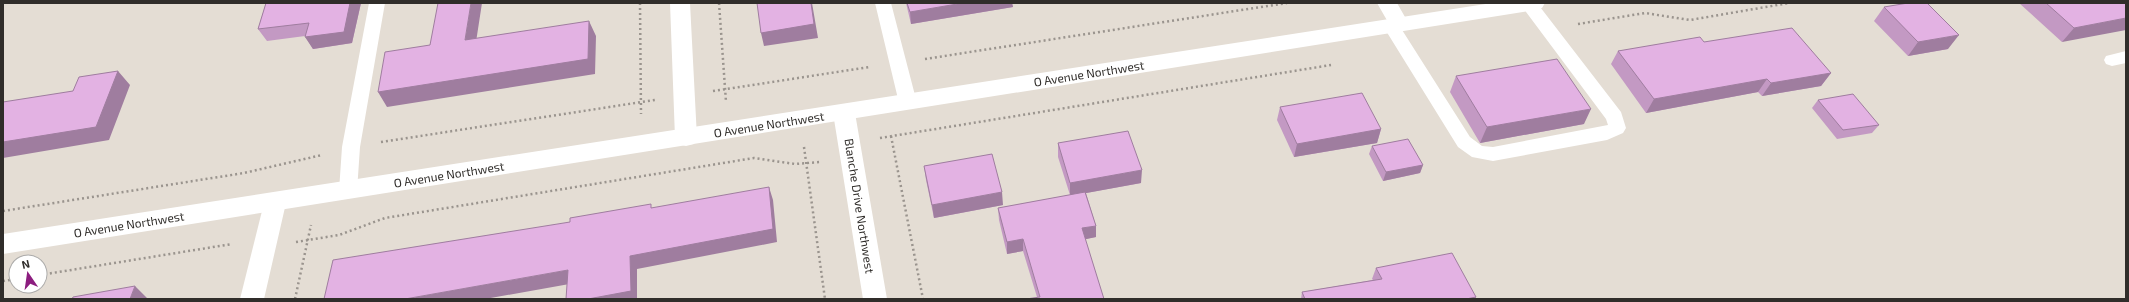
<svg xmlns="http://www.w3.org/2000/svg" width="2129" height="302" viewBox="0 0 2129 302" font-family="'Exo 2',sans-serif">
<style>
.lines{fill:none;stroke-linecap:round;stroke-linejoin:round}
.path{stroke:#9a948e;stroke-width:2.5;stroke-dasharray:2 3;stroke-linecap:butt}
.service{fill:#fff;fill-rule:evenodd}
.minor{fill:#fff;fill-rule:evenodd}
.tertiary{fill:#fff;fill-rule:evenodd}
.wall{fill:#c399c3}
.shaded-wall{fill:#9f7d9f}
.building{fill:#e3b2e3;stroke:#9f7d9f}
.labels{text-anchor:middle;stroke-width:3;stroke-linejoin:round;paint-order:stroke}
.street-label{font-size:12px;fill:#302d2a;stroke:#fff}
</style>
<rect width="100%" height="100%" fill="#e4ddd4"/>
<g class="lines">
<!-- path -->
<path class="path" d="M640 3 641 114
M719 3 726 102
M1578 24 1645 13 1690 20 1789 3
M925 59 1287 3
M713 91 870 67
M891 136 923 299
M880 138 1331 65
M381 142 655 100
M804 147 825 299
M3 211 244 173 322 155
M296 242 339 235 385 218 754 158 795 164 820 162
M40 275 232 244
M3 281 16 279
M295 299 311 225"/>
<!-- service -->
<path class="service" d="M369 3H385L360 147 357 191 355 196 348 198 341 196 339 191 342 147Z
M875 3H891L917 103 914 108 908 109 902 108 899 103Z
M1522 3H1537L1621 112 1626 128 1623 133 1607 140 1493 161 1472 157 1458 147 1383 26 1385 22 1391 20 1397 22 1470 137 1482 146 1493 147 1608 125 1606 119 1523 8Z
M2126 51V63L2112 66 2106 64 2104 60 2106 56Z"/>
<!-- minor -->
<path class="minor" d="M670 3H690L697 138 694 144 686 146 678 144 675 138Z
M1377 3H1397L1409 24 1406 29 1399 31 1392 29Z
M844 105 852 107 855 113 887 299H863L833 113 836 107Z
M275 194 283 197 286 203 264 299H240L264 203 267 197Z"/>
<!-- tertiary -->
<path class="tertiary" d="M1492 3H1545L1542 8 1535 10 3 254V234Z"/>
</g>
<!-- wall -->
<path class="wall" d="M266 3H361L352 43 313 49 305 36 267 41 258 29Z
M906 3H1012L1013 7 911 24Z
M2019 3H2126L2062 42Z
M1884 7 1948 49 1908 56 1874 21Z
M1704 42 1831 73 1821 86 1762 96 1758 92 1646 113 1611 64 1618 51Z
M1456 76 1584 124 1480 143 1450 92Z
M1818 100 1879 125 1872 133 1837 139 1812 108Z
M1280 107 1381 129 1377 143 1294 157 1277 120Z
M1058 143 1141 183 1086 193 1096 226V237L1085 239 1104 299 1037 297 1023 251 1007 254 999 220 998 208 1070 195 1058 157Z
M1372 146 1423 165 1420 173 1383 181 1369 154Z
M924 166 1003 205 934 218 926 180Z
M1376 268 1476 297 1475 299H1301L1302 292 1373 280 1372 279Z"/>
<!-- shaded-wall -->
<path class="shaded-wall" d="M350 3H361L352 43 313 49 305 37Z
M471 3H482L474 55 465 40Z
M811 3H812L818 38 764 46 761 33Z
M963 3H1012L1013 7 911 24 910 12Z
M2126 18V30L2062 42 2074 28Z
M589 21 596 36 595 74 387 107 378 92Z
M1959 35 1948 49 1908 56 1918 42Z
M118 71 130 85 109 140 3 158V142Z
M1831 73 1821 86 1762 96 1771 83Z
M1767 79 1758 92 1646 113 1654 99Z
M1591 109 1584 124 1480 143 1487 127Z
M1381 129 1377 143 1294 157 1297 144Z
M1423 165 1420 173 1383 181 1386 172Z
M1142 170 1141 183 1070 196V183Z
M769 187 773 200 777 242 637 269V299H588L630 256Z
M1002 192 1003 205 934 218 932 205Z
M1096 226V237L1082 240V228Z
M1023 239V251L1007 254V242Z
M568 270 575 283 485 299H405Z
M135 286 148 299H130Z
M1476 297 1475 299H1466Z"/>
<!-- building -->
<path class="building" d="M266 3H350L344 32 305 37 309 23 258 29Z
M438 3H471L465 40 589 21 588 59 378 92 385 52 430 45Z
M757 3H811L814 24 761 33Z
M907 3H963L910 12Z
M1908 3H1927L1959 35 1918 42 1884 7Z
M2046 3H2126V18L2074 28Z
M1792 28 1831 73 1771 83 1767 79 1654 99 1618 51 1700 37 1704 42Z
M1557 59 1591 109 1487 127 1456 76Z
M118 71 96 127 3 142V102L73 91 79 77Z
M1362 93 1381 129 1297 144 1280 107Z
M1853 94 1879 125 1843 130 1818 100Z
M1128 131 1142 170 1070 183 1058 143Z
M1408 139 1423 165 1386 172 1372 146Z
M992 154 1002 192 932 205 924 166Z
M769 187 773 229 630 256 631 291 588 299H566L568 270 405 299H324L333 260 570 222V218L651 204V208Z
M1085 192 1096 226 1082 228 1104 299H1026L1040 297 1023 239 1007 242 998 208Z
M1452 253 1476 297 1466 299H1305L1302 292 1382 279 1376 268Z
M135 286 130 299H72L73 297Z"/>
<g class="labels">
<!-- street labels -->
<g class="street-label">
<text transform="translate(1089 74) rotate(-9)" y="4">O Avenue Northwest</text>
<text transform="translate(769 125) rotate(-9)" y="4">O Avenue Northwest</text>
<text transform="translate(449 175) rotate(-9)" y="4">O Avenue Northwest</text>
<text transform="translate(859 206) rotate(81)" y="4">Blanche Drive Northwest</text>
<text transform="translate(129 225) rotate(-9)" y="4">O Avenue Northwest</text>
</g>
</g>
<!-- border -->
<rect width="2129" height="302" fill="none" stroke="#302d2a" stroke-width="8"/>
<!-- north arrow -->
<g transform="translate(28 274) rotate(347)"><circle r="19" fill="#ffffff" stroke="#acabaa"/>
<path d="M0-3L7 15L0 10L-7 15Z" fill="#8c1d7f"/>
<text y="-6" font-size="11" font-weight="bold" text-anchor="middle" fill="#302d2a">N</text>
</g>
</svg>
